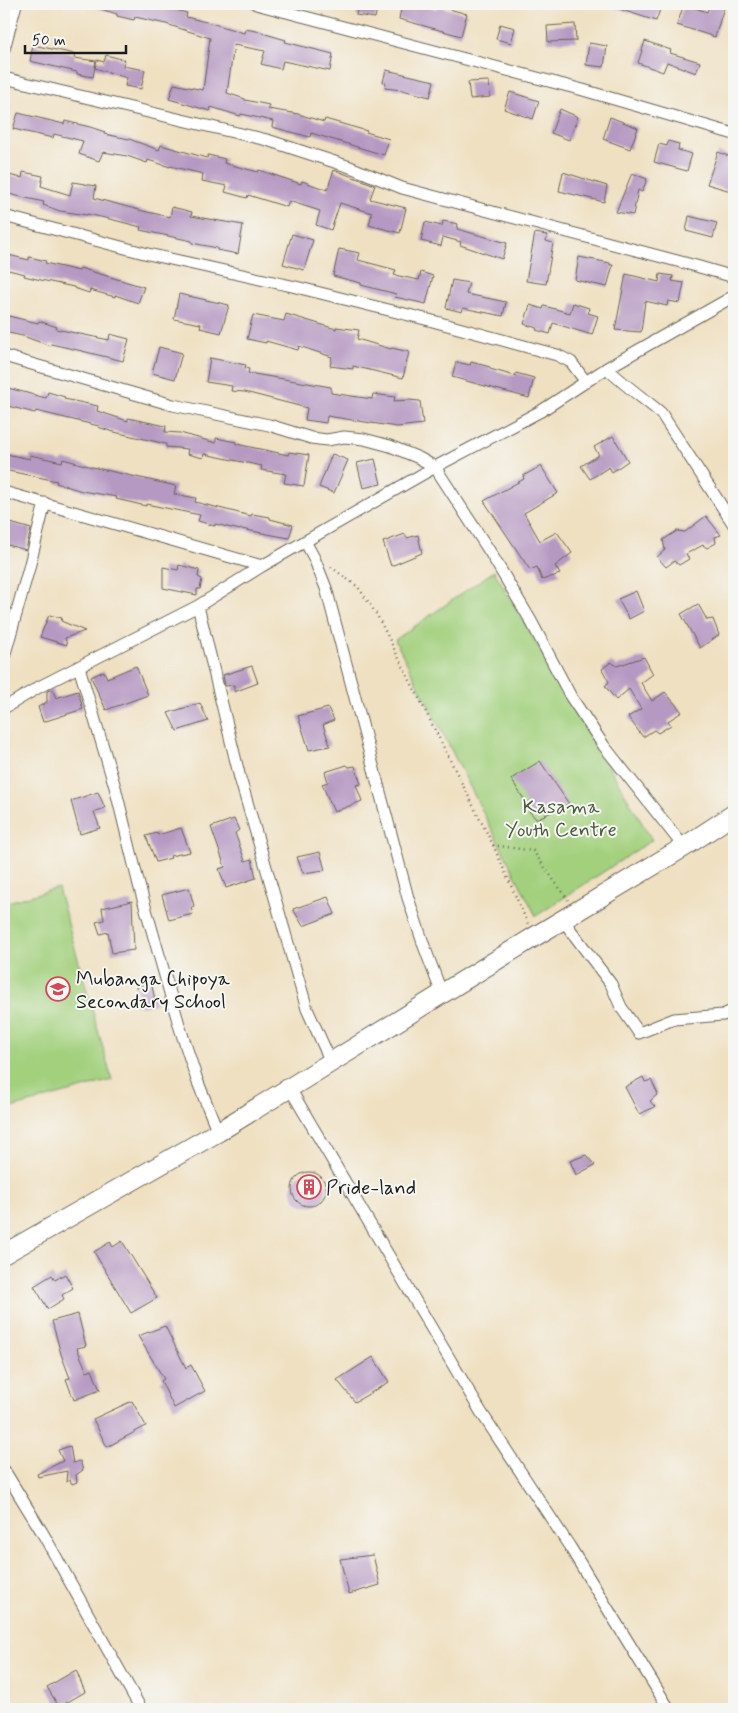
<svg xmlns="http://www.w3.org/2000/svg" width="738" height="1713" viewBox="0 0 738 1713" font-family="Mynerve,sans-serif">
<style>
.green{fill:#a2d07d;stroke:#5f764c}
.building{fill:#b699c2}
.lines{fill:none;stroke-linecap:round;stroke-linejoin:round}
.minor-casing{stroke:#666156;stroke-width:13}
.primary-casing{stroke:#666156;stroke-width:21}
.path{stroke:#666156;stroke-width:2.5;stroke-dasharray:1 4;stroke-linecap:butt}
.minor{stroke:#fff;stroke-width:11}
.primary{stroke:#fff;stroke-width:19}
.labels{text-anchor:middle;stroke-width:4;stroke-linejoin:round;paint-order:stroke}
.park-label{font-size:20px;fill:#4b5b3e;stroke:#f6f6f2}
.poi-label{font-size:20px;fill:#1c1c1c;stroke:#f6f6f2;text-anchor:start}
</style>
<rect width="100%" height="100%" fill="#f6f6f2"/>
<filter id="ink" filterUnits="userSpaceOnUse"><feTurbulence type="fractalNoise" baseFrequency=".02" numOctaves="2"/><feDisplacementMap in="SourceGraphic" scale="10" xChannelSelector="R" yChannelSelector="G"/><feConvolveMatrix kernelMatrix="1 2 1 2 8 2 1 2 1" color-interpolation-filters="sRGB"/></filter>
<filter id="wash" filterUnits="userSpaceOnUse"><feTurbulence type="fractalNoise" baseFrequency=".0096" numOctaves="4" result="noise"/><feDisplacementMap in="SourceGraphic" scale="20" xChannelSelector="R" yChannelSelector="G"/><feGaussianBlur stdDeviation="1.12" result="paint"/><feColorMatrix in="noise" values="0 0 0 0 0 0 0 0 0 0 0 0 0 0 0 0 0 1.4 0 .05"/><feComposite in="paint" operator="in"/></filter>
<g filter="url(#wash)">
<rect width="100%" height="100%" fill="#efe0c1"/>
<!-- green -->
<path class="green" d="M494 571 652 840 536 916 395 640Z
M58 888 112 1080 4 1110V903Z"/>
<g id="blocks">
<!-- building -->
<path class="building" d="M92 4H152L187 13 186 17 214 24 244 33 245 29 262 32V33L286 40 285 42 333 54 330 71 283 61 281 69 261 64 265 51 234 45 227 93 245 99V100L269 105 268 109 298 114 324 122 325 119 367 131 366 132 389 139 384 155 311 133 310 137 272 127 273 121 241 114 240 116 211 107 210 111 169 99 174 84 203 90 210 38 166 24 135 17 134 20 117 16V14L91 6Z
M358 4H378L375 18 356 15Z
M402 4H416L437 9 438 6 467 14 461 36 399 19Z
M610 4H662L656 21 610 6Z
M684 4 707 12 710 4H725L715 37 677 25Z
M500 24 515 28 511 43 496 39Z
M575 24 576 41 548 42 547 26Z
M645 41 671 50 670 53 700 62 696 73 667 62 663 72 638 63Z
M589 43 607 46 604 67 586 65Z
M33 45 75 54 74 58 96 61 93 77 77 74V72L30 61Z
M106 55 125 60 123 66 145 70 141 89 125 86 127 78 95 68 97 60 104 62Z
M386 70 434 81 430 97 402 90 385 88 386 83 383 82Z
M489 81 490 97 470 99 468 82Z
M510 92 539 101 533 119 504 109Z
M560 109 578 117 569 140 551 133Z
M18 113 64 124 65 121 90 127 105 132 104 134 129 139 159 150 161 145 207 158 208 155 225 159 224 163 258 172 259 170 301 184 302 181 327 190 334 170 375 185 370 199 406 208 400 233 369 225 372 213 340 203 331 230 316 225 320 211 289 201 287 207 248 195 247 198 225 192 227 186 202 181 203 174 170 166V167L148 160 147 163 127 156 103 152 99 161 79 154 83 141 54 134 53 138 13 129Z
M610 117 638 128 630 149 603 139Z
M668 141 679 144 678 150 692 154 687 171 654 162 659 144 667 146Z
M718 152 734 158V192L707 184Z
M23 172 43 176 41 186 70 195 73 182 96 186 94 198 143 211 170 217 172 207 192 212 191 216 243 225 238 254 217 250V248L192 243V241L140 230 141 227 114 220 87 214V215L60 211 43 205 44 202 4 193V174L22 178Z
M563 172 607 186 604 202 559 191Z
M632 173 647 179 642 192 638 190 633 215 616 212Z
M689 216 717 223 713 238 686 231Z
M443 221 458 224 457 229 507 243 502 259 460 245 461 242 443 237 441 246 421 241 425 222 442 226Z
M535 233 547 235 546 241 553 243 546 284 526 281Z
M292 234 313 240 304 270 283 264Z
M339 249 360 253 358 260 396 270 394 275 419 280 421 272 433 276 426 304 395 297 396 294 361 285V283L333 276Z
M4 254 29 260V257L46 261 45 263 79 271 80 268 144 287 138 303 115 295V297L90 290 89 293 74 288V287L41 280 24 276 25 274 4 269Z
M579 257 610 263V265H613L607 287 575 280Z
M626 274 659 282 660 274 673 276 672 281 684 283 680 303 668 301 667 306 645 301 641 332 615 330Z
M452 280 469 283 466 294 506 302 503 316 463 308 462 312 446 308Z
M179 294 229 305 221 333 200 328 201 324 174 319Z
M573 303 589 308 588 313 598 316 592 335 553 323 550 334 536 330 537 328 524 324 530 305 543 309 544 306 570 313Z
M286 314 336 329V327L359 330 357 339 391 349 392 348 409 352 403 378 353 366V369L330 366 332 357 299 346 298 350 266 341V343L247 339 253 315 284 321Z
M4 315 38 323 39 321 57 327 56 329 109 340 110 334 129 339 123 361 82 351 51 344 50 346 23 336 4 332Z
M159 347 182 353 175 379 152 373Z
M210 358 246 365 245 368 249 369 248 373 331 387V393L372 399 373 394 395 397 394 401 409 400 420 401 423 424 397 427 327 416 326 423 305 420 307 408 245 392 231 391 232 386 206 382Z
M456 362 470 365 471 362 490 367V369L515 376 516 373 534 378 529 398 452 377Z
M4 387 46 398 48 392 65 397 64 399 98 406 97 411 128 421V418L166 426 165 432 180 433 216 443V438L236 442V444L288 455 289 452 309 455 304 486 284 483 286 474 261 470 262 466 204 454 203 458 187 454 188 449 166 447V444L110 431 98 427 99 426 36 411 35 413 4 405Z
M613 436 628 461 612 472 609 467 590 479 581 466 599 455 594 447Z
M6 454 30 459V455L62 462 63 459 92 467 176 486 174 494 196 498 195 502 251 516 252 514 270 517V519L293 525 289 538 241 529 240 530 215 524V526L198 521 200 515 146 504V506L116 499 117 497 82 491 56 483 57 481 4 470Z
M332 454 348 460 334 493 319 487Z
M375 459 381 484 363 488 357 463Z
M541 466 558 493 524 513 540 541 557 532 572 553 555 566 560 574 542 580 537 567 530 570 484 501 524 479 523 476Z
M706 516 721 535 715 537 716 543 707 548 703 545 686 554 689 559 679 565 674 561 666 567 657 557 665 550 663 540 677 531 685 532Z
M4 521 31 529 26 550 4 544Z
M405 534 407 538 418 535 422 553 391 566 383 542Z
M179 565 199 570 198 577 202 579 200 589H197V595L163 588V567L178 570Z
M636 591 644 611 629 619 618 599Z
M698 604 707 620 713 619 719 635 700 648 681 614Z
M49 615 62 618 61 621 85 631 65 638 67 645 40 637Z
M644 657 653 674 641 683 652 701 665 692 682 712 668 721 671 725 658 733 654 730 643 737 628 717 641 709 629 689 616 700 605 686 609 682 602 669 611 662 617 666Z
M136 666 148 695 106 710 91 677 104 671 107 678Z
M252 666 258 683 234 692V685L225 686 223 675Z
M52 689 56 698 78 691 83 709 43 722 38 707 47 702V691Z
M200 703 208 721 177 731 168 713Z
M328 708 334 720 323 725 330 746 309 750 298 716Z
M540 761 569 804 536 819 524 805 527 804 511 779Z
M347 765 349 767 355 766 361 784 356 785 362 801 334 812 322 784 328 782 325 772Z
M98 792 105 808 94 812 100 828 80 834 71 801Z
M234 819 239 830 235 833 245 861 252 859 256 878 226 888 219 869 225 867 211 827Z
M181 828 190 852 170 856 171 858 156 862 146 836 157 833 158 835Z
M320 852 325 870 303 873 297 857Z
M189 888 194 906 191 908 193 914 169 920 162 895Z
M328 897 335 914 303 926 293 909Z
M132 901 134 950 112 953 108 932 100 934 96 922 104 920 102 908Z
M151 982 156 1004 140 1007 136 987Z
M643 1077 645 1082 651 1080 658 1094 650 1101 655 1107 639 1114 625 1087Z
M586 1155 595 1165 576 1175 570 1161Z
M292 1189a17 17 0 1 1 34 0a17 17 0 1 1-34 0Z
M122 1241 157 1298 131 1313 94 1252 110 1242 113 1247Z
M65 1274 73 1288 62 1295 64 1299 48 1309 34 1286 52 1275 55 1280Z
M78 1314 86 1346 77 1348 87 1372 92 1370 100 1390 74 1400 66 1379 70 1378 61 1354 52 1321Z
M165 1326 186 1368 191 1365 205 1391 174 1408 161 1381 164 1379 138 1336Z
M373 1357 389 1382 355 1402 337 1380Z
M132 1401 146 1426 107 1447 93 1419Z
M70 1446 73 1463 80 1461 83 1470 76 1475 77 1482 72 1484 70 1480 66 1482 67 1471 38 1477 37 1474 63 1461 58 1450Z
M373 1555 380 1585 349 1594 340 1559Z
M76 1670 85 1692 59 1707 47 1687Z"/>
</g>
</g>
<g filter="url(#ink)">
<use href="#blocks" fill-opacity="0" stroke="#666156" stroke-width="1"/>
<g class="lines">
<!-- minor casing -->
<g class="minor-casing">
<path id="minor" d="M256 4 583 90 734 134
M4 49 16 4
M4 78 267 140 350 167 402 188 696 266 734 277
M4 216 148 254 296 287 429 320 557 355 571 362 586 382
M4 356 173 405 269 425 311 438 327 440 344 437 364 439 390 446 419 458 435 467 490 552 531 621 571 697 604 746 684 847
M607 368C624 385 643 398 661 413L734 525
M4 492 262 566 435 467 541 411 607 368 734 296
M305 541 314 558 326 588 408 898 424 946 442 994
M198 606 240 778 259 843 307 1009 331 1062
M4 657 29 568 45 503
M79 667 115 787 139 885 180 1028 197 1080 218 1132
M4 708 39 687 198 606 262 566
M563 920 611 984 621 1007 639 1033 674 1019 723 1015 734 1010
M289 1087 481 1412 570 1547 669 1709
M4 1470 42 1532 141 1709"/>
</g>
<!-- primary casing -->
<g class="primary-casing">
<path id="primary" d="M4 1254 218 1132 534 937 684 847 734 814"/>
</g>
<!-- path -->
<path class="path" d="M331 567 358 587 377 615 493 845 528 924
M493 845 533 851 568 900"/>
<!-- minor -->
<use href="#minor" class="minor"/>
<!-- primary -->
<use href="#primary" class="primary"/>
</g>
</g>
<!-- icons -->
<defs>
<g id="school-ring" transform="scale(1.25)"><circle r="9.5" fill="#f6f6f2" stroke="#d1495b" stroke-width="1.5"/><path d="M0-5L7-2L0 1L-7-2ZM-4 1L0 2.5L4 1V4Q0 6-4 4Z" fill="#d1495b"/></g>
<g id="building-ring" transform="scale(1.25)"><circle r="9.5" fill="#f6f6f2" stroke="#d1495b" stroke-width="1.5"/><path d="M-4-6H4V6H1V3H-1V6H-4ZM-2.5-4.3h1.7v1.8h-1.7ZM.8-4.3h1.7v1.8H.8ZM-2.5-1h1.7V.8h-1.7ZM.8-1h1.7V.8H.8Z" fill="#d1495b"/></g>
</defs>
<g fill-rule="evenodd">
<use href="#school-ring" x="58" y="989"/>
<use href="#building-ring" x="309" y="1187"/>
</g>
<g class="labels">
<!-- park labels -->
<g class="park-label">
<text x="561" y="813">Kasama<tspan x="561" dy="23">Youth Centre</tspan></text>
</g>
<!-- poi labels -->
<g class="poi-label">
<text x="76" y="985">Mubanga Chipoya<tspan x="76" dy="23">Secondary School</tspan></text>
<text x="326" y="1194">Pride-land</text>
</g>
</g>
<!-- margin -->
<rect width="738" height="1713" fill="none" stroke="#f6f6f2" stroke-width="20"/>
<!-- scale -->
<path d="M25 45v8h101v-8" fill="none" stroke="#1c1c1c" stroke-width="2.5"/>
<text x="32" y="45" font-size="15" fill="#1c1c1c" stroke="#f6f6f2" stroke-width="4" paint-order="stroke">50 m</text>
</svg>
